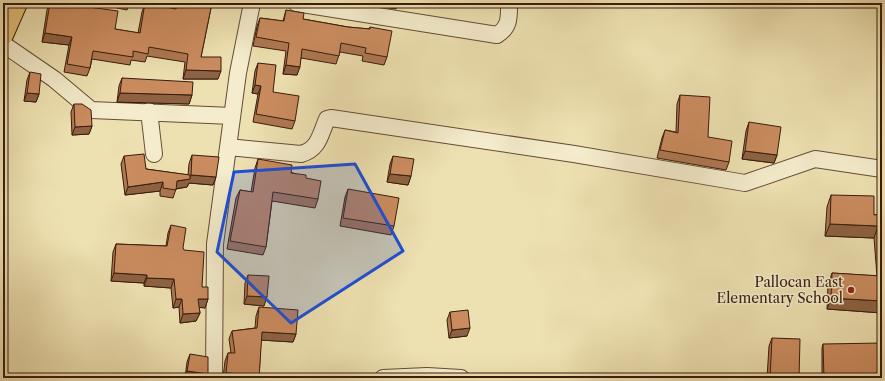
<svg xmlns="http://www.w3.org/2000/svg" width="885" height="381" viewBox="0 0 885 381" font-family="'Libre Caslon Text',serif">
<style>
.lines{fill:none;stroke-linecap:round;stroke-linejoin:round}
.minor-casing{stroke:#664c36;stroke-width:18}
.major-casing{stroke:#391b0d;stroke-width:22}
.minor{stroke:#f4eccc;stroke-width:16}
.major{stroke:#e7c078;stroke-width:20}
.wall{fill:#ae7852;stroke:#391b0d}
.shaded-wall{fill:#8d6242;stroke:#391b0d}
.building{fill:#ca8c5f;stroke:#391b0d}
.marked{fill:#1d4ed8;fill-opacity:0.2;stroke:#1d4ed8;stroke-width:3;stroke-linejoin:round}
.poi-dot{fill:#8f2418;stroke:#f4eccc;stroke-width:1.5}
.labels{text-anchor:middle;stroke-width:3;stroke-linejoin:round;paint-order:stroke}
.poi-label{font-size:14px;fill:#391b0d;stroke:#f4eccc;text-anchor:end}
</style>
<rect width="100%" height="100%" fill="#eee1b1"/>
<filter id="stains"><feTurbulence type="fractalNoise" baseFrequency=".005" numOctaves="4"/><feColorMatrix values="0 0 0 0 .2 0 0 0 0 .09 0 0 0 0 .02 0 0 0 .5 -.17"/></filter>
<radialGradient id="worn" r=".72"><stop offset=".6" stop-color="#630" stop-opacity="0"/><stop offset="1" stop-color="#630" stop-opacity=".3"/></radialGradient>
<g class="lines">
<!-- minor casing -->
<g class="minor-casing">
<path id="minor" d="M296 3 497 35C510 27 509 17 509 3
M3 44 54 79 91 110 232 116
M149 111 154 154
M228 147 301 154C319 149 320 135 327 119L331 118 574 154 745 183 815 159 882 169
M214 378 215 244 238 73 252 3
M383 378 427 376 461 378"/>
</g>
<!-- major casing -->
<g class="major-casing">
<path id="major" d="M3 35 17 3"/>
</g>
<!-- minor -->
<use href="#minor" class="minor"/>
<!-- major -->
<use href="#major" class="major"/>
</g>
<!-- wall -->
<path class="wall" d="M50 3 115 29 138 33 142 12 145 3 175 8V3H212L201 57 218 79H183L185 62 147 56 145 62 131 60 130 65 92 59 90 68 87 76 64 72 69 45 42 42 47 10Z
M109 3H130L127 10 108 6Z
M377 3H398L396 9 376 6Z
M286 10 303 19 348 27 369 29 370 27 387 57 384 65 362 61 363 56 340 52 336 64 301 58 297 75 283 74 286 51 253 46 257 26 260 18 283 21Z
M258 63 273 92 295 121 292 129 253 122 258 94 252 93 255 71Z
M30 72 39 94 36 102 24 101 27 80Z
M122 78 192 95 189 104 117 102 119 86Z
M680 95 708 137 729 162 726 170 657 158 662 138 665 130 676 132 677 104Z
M74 104 92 126 89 134 72 135 71 112Z
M749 122 777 155 774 163 742 159 746 131Z
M192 155 216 177 213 185 189 183 187 187 176 189 173 198 160 196V191L125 195 121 164 124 156 146 169 188 175 189 164Z
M393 156 411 176 408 185 387 182 390 164Z
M258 159 306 178 318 199 315 208 272 201 266 247 263 255 227 249 236 198 240 190 251 192 255 168Z
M348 189 394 226 391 235 340 226 345 197Z
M831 195 874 215 882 214V313L827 309 828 285 832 273 877 276 874 238 825 236 827 207Z
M171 225 208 299 205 308 199 307 200 313 196 321 180 323 179 307 173 308 171 288 144 286V283L111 281 113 252 116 244 166 246 168 233Z
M248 275 264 306 244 304 245 283Z
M259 307 296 334 293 342 261 340 259 378H223L225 361 228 353H231L229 339 232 331 255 328 256 316Z
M450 312 467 336 449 338 447 320Z
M772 338 799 378H767L769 346Z
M823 344 882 378H822V348Z
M190 354 208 374 207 378H185L187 362Z"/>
<!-- shaded-wall -->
<path class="shaded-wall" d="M45 33 72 37 69 45 42 42Z
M286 65 300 67 297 75 283 74Z
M186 70 221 71 218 79H183Z
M255 85 261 86 258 94 252 93Z
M27 93 39 94 36 102 24 101Z
M120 93 192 95 189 104 117 102Z
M92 126 89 134 72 135 75 127Z
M745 151 777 155 774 163 742 159Z
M390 174 411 176 408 185 387 182Z
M191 175 216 177 213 185 189 183 187 187 174 189 177 181 189 179Z
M163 182 160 191 125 195 128 187Z
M830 224 878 226 874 238 825 236Z
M114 273 147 275 144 283 111 281Z
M147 278 174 279 171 288 144 286Z
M247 296 267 297 264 306 244 304Z
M831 298 882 301V313L827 309Z
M176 299H182L179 307 173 308Z
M198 299H208L205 308 195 307Z
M200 313 196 321 180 323 183 314Z
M470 328 467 336 449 338 452 330Z
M262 332 296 334 293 342 259 340Z
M187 371 208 374 207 378H185Z
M226 373 245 374 244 378H224Z"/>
<!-- building -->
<path class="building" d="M50 3H59L118 11 115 29 140 33 145 3 176 9 177 3H212L201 57H221V71L186 70 188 54 149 47 148 54 133 51V57L93 51 90 68 67 64 72 37 45 33Z
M286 10 304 13 303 19 348 27 370 29V27L392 31 387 57 365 53 366 48 341 43 339 56 302 49 300 67 286 65 289 43 256 37 260 18 284 21Z
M258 63 276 65 273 92 299 96 295 121 256 114 261 86 255 85Z
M30 72 41 74 39 94 27 93Z
M122 78 193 82 192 95 120 93Z
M680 95 710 97 708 137 732 141 729 162 660 150 665 130 678 133Z
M74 104H82L91 110 92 126 75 127Z
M749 122 781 127 777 155 745 151Z
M144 154 146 169 190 175V179L177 181 176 190 163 188V182L128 187 124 156Z
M192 155 219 157 216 177 191 175Z
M393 156 414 159 411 176 390 174Z
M258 159 292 165 291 173 306 175V178L321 181 318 199 273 192 266 247 230 241 240 190 253 192Z
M348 189 399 198 394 226 343 218Z
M831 195 874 196V215L882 214V301L831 298 832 273 882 276 878 226 830 224Z
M171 225 186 228 183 248 184 250 204 252 202 287H208V299H198L200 313 183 314 182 299H176L174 279 147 278V275L114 273 116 244 167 246Z
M248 275 269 276 267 297 247 296Z
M259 307 298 310 296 334 262 332 259 378H245V374L226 373 228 353H235L232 331 257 328Z
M468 310 470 328 452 330 450 312Z
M772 338 800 339 799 378H770Z
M882 343V378H824L823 344Z
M190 354 208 357V374L187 371Z"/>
<!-- marked area -->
<path class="marked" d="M355 164 403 251 291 323 217 252 234 172Z"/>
<!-- markers -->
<circle class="poi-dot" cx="851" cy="290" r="4"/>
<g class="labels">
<!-- poi labels -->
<g class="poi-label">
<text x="843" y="287">Pallocan East<tspan x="843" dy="16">Elementary School</tspan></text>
</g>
</g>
<!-- margin -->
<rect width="885" height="381" fill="none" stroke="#eee1b1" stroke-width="16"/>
<rect x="4" y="4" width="877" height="373" fill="none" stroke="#391b0d" stroke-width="2"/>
<rect x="8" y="8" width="869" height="365" fill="none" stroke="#391b0d"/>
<rect width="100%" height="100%" filter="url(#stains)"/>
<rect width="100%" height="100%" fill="url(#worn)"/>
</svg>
